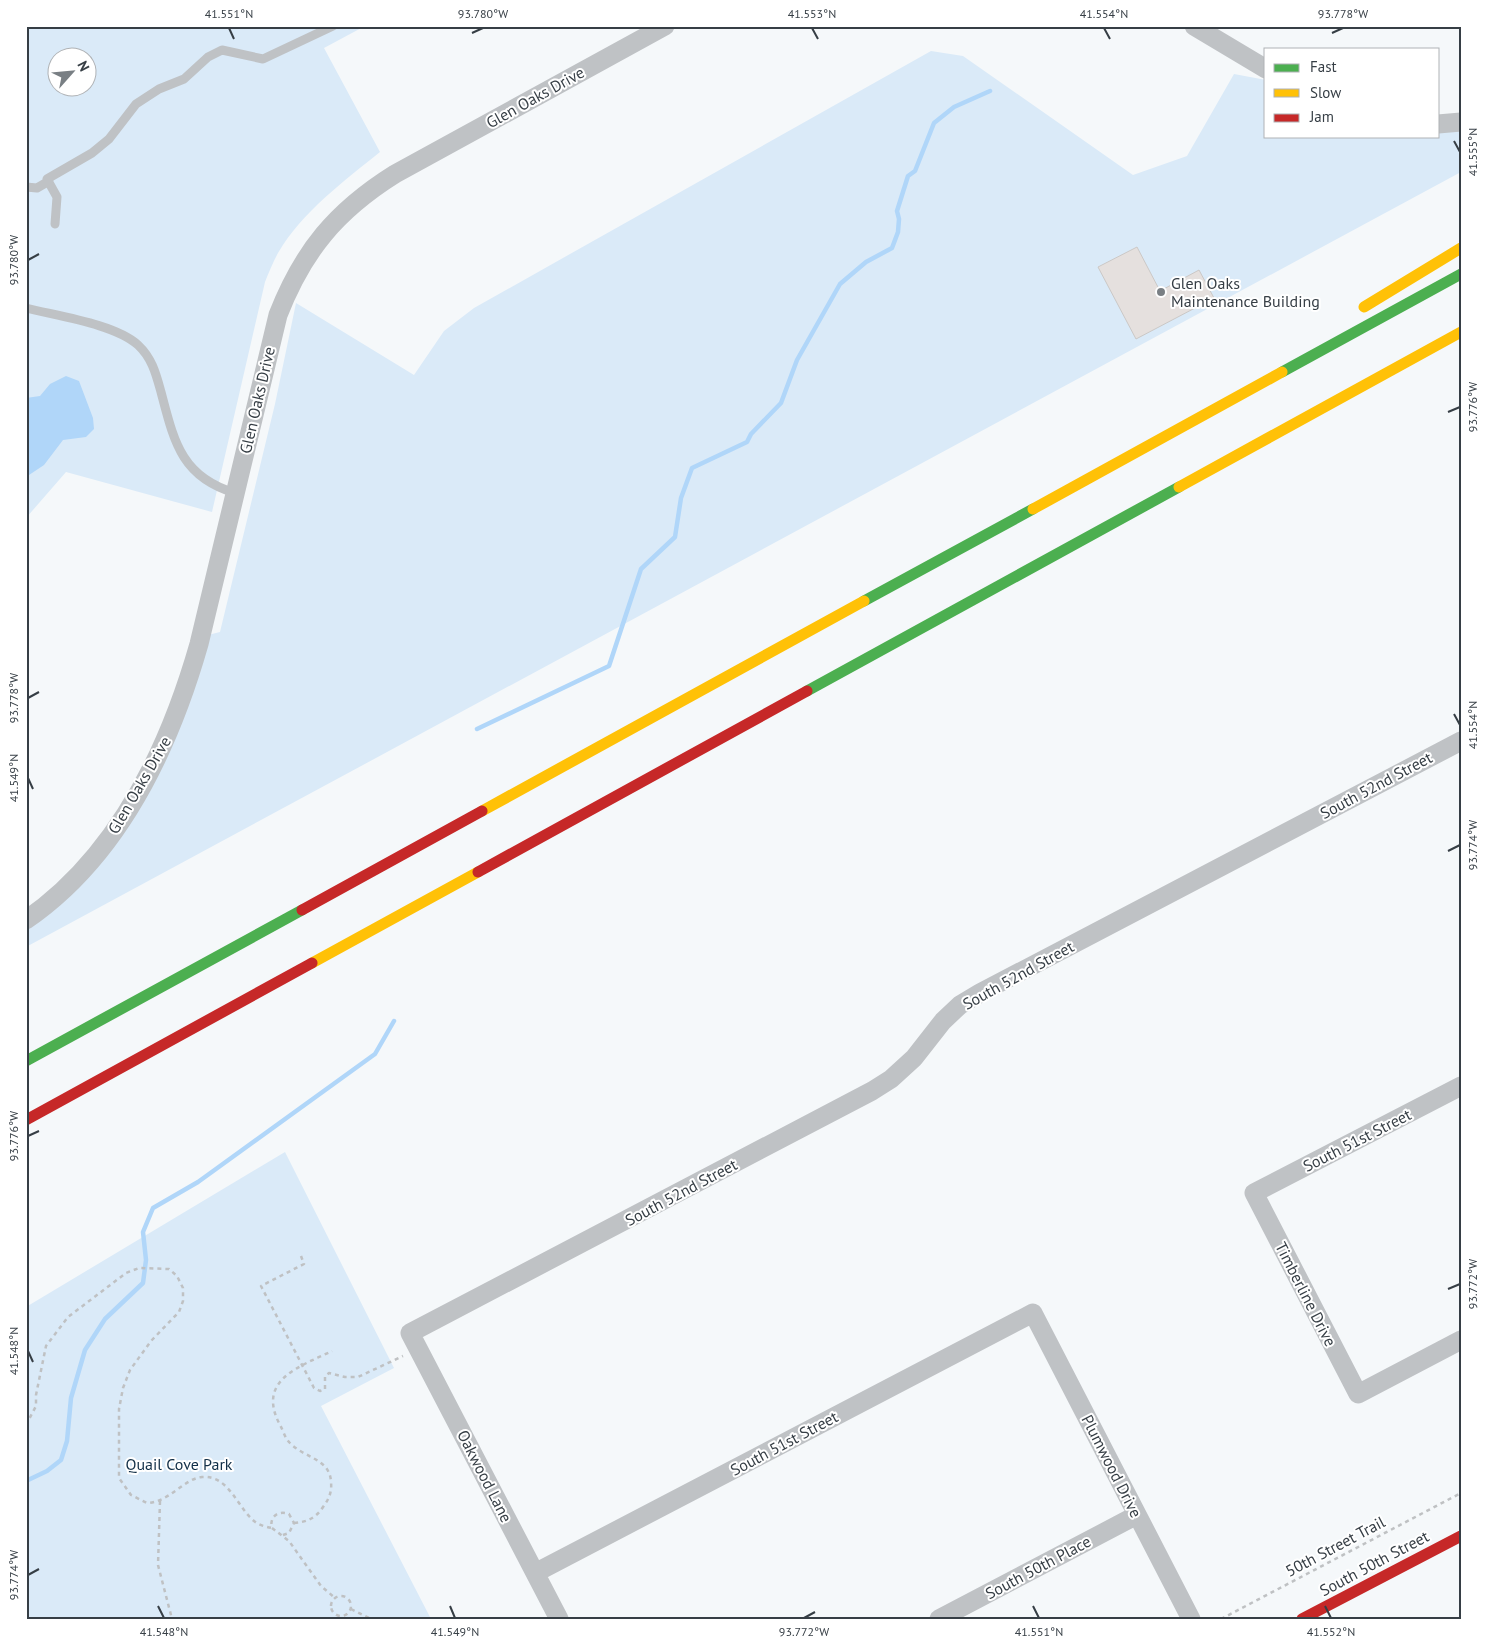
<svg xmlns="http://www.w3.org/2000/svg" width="1487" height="1645" viewBox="0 0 1487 1645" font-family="'PT Sans',sans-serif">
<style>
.green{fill:#daeaf8;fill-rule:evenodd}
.water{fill:#b0d6f9}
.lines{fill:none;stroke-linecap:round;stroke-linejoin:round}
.stream{stroke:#b0d6f9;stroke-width:4.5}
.building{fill:#e5e0de;stroke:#cbc8c6}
.path{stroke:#bfc1c3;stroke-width:2.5;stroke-dasharray:4 4;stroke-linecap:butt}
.lane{stroke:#bfc2c5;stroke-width:9}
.street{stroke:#bfc2c5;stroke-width:19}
.fast{stroke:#4caf50;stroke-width:11}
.slow{stroke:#ffc107;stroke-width:11}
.jam{stroke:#c62828;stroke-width:11}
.ticks{fill:none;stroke:#363e45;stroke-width:2}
.poi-dot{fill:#797f84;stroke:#fff;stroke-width:2}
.labels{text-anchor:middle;stroke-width:4;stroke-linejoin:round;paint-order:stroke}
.street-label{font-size:16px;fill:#363e45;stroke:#fff}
.poi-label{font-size:16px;fill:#363e45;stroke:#fff;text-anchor:start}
.park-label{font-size:16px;fill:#133048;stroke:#fff}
.neatline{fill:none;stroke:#363e45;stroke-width:2}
.ticks-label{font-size:12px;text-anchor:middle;fill:#363e45}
</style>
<rect width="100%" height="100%" fill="#f5f8fa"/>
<!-- green -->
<path class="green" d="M26 26H365L324 48 380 152C344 181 302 212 278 253 273 262 269 272 265 282L212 512 66 472 26 518ZM58 58H88V88H58Z
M931 51 963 56 1133 175 1187 156 1234 74 1266 80V136H1438V124L1461 122V172L26 947V920L128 810 200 637 220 632 275 404 296 303 414 375 444 331 474 308Z
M285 1152 394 1368 321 1406 431 1619H26V1307Z"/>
<!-- water -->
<path class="water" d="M66 376 79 381 93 418 94 429 86 437 63 440 44 465 26 477V398L40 396 50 384Z"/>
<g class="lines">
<!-- stream -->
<path class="stream" d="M477 729 609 666 641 569 675 537 681 498 692 468 747 442 751 434 781 403 797 360 840 284 866 262 892 248 898 232 899 219 897 211 908 176 915 171 934 123 954 107 990 91
M26 1481 47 1471 61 1460 67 1441 71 1398 85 1350 105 1319 143 1283 146 1260 143 1232 153 1208 198 1182 375 1054 394 1021"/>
</g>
<!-- building -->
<path class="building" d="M1137 247 1160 291 1199 270 1214 298 1136 339 1098 267Z"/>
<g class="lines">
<!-- path -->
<path class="path" d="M301 1256 304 1264 261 1286 314 1388 320 1391 325 1389V1376L329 1373 345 1377H358L403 1356
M26 1425 36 1406V1395L46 1346 68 1317 126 1273 139 1268 169 1269 177 1276 183 1288V1301L179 1312 151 1341 130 1370 123 1388 119 1409V1478L131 1495 147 1503C170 1502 183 1479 202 1477 229 1475 237 1507 254 1521 259 1525 266 1527 272 1528
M160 1501 158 1565 172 1619
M294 1523C307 1522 316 1518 323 1507 329 1499 332 1492 331 1482 330 1458 303 1458 289 1442 285 1438 283 1430 280 1425 256 1380 299 1367 332 1351
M283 1535 289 1533 294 1523 289 1514C278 1510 269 1517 272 1528L289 1541 321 1586 335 1598
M331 1606a10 10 0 1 1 20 0a10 10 0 1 1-20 0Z
M351 1609 371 1619
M1221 1619 1461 1493"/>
<!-- lane -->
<path class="lane" d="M26 187 37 188 49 181
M55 224 57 197 47 179 92 153 109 139 136 104 159 89 184 79 208 57 222 50 263 59 333 26
M26 308C57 316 115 324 138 345 152 358 156 374 161 392 174 441 181 477 235 493"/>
<!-- street -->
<path class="street" d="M1194 26 1266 69
M1438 124 1461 122
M26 920C119 856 169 749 199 644L278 315C303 251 336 211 395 174L665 26
M1461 1086 1254 1193 1358 1394 1461 1340
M535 1573 1033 1313 1191 1619
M559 1619 410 1333 872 1091 891 1079 914 1058 943 1021 960 1005 980 993 1461 741
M939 1619 1137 1515"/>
<!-- fast -->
<path class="fast" d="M1282 372 1461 274
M864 601 1033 509
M807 691 1179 487
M26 1061 302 910"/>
<!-- slow -->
<path class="slow" d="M1364 307 1461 248
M1179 487 1461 332
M1033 509 1282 372
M482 811 864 601
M312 963 478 872"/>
<!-- jam -->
<path class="jam" d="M478 872 807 691
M302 910 482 811
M26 1120 312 963
M1302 1619 1461 1536"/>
</g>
<!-- ticks -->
<path class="ticks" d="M229 28 234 39M812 28 818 39M1104 28 1110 39M472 33 483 28M1332 33 1343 28M1454 141 1460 152M28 260 39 254M1448 412 1460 407M28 698 39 692M1454 714 1460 725M28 778 33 789M1448 851 1460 845M28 1136 39 1131M1448 1289 1460 1284M28 1351 33 1362M28 1575 39 1569M158 1606 164 1618M450 1606 455 1618M1033 1606 1039 1618M1325 1606 1331 1618M804 1618 815 1612"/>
<!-- markers -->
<circle class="poi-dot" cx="1161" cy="292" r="5"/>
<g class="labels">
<!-- street labels -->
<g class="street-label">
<text transform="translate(535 97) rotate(-29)" y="6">Glen Oaks Drive</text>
<text transform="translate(257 400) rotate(-77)" y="6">Glen Oaks Drive</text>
<text transform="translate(139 785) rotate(-60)" y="6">Glen Oaks Drive</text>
<text transform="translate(1376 785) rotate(-28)" y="6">South 52nd Street</text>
<text transform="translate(1018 975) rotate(-29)" y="6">South 52nd Street</text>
<text transform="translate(1357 1140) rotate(-27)" y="6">South 51st Street</text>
<text transform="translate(681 1192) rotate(-28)" y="6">South 52nd Street</text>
<text transform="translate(1306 1294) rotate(63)" y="6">Timberline Drive</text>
<text transform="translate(784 1443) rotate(-28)" y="6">South 51st Street</text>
<text transform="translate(1112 1466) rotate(63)" y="6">Plumwood Drive</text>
<text transform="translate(485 1476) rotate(63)" y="6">Oakwood Lane</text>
<text transform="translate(1335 1546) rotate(-28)" y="6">50th Street Trail</text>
<text transform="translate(1374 1563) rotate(-28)" y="6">South 50th Street</text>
<text transform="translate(1038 1567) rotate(-28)" y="6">South 50th Place</text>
</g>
<!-- poi labels -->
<g class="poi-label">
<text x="1171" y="289">Glen Oaks<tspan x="1171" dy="18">Maintenance Building</tspan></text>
</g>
<!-- park labels -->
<g class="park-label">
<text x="179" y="1470">Quail Cove Park</text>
</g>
</g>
<!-- border -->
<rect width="1487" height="1645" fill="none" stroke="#ffffff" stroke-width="55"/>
<!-- legend -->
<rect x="1264" y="48" width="175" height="90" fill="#ffffff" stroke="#afb2b5"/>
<rect x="1274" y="64" width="25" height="8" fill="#4caf50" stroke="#afb2b5"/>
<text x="1310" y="72" font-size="15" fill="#363e45">Fast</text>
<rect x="1274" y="89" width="25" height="8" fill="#ffc107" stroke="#afb2b5"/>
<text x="1310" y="98" font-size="15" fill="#363e45">Slow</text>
<rect x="1274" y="114" width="25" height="8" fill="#c62828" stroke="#afb2b5"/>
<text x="1310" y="122" font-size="15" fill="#363e45">Jam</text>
<!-- north arrow -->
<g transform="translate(72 72) rotate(63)"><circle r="24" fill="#ffffff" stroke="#afb2b5"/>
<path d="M0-4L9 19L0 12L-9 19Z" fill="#797f84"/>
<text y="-8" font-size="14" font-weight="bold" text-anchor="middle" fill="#363e45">N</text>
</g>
<rect x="28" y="28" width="1432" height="1590" class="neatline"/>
<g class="ticks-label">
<text x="229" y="18">41.551°N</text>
<text x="483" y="18">93.780°W</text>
<text x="812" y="18">41.553°N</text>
<text x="1104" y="18">41.554°N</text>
<text x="1343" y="18">93.778°W</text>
<text transform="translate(1473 152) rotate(-90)" y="4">41.555°N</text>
<text transform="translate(14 260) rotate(-90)" y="4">93.780°W</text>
<text transform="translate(1473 407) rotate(-90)" y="4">93.776°W</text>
<text transform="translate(14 698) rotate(-90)" y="4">93.778°W</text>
<text transform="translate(1473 725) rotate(-90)" y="4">41.554°N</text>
<text transform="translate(14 778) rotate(-90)" y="4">41.549°N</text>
<text transform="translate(1473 845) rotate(-90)" y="4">93.774°W</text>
<text transform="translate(14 1136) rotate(-90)" y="4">93.776°W</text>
<text transform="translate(1473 1284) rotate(-90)" y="4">93.772°W</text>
<text transform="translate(14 1351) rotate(-90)" y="4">41.548°N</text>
<text transform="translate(14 1575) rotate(-90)" y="4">93.774°W</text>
<text x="164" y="1636">41.548°N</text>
<text x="455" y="1636">41.549°N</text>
<text x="804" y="1636">93.772°W</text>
<text x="1039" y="1636">41.551°N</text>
<text x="1331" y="1636">41.552°N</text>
</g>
</svg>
